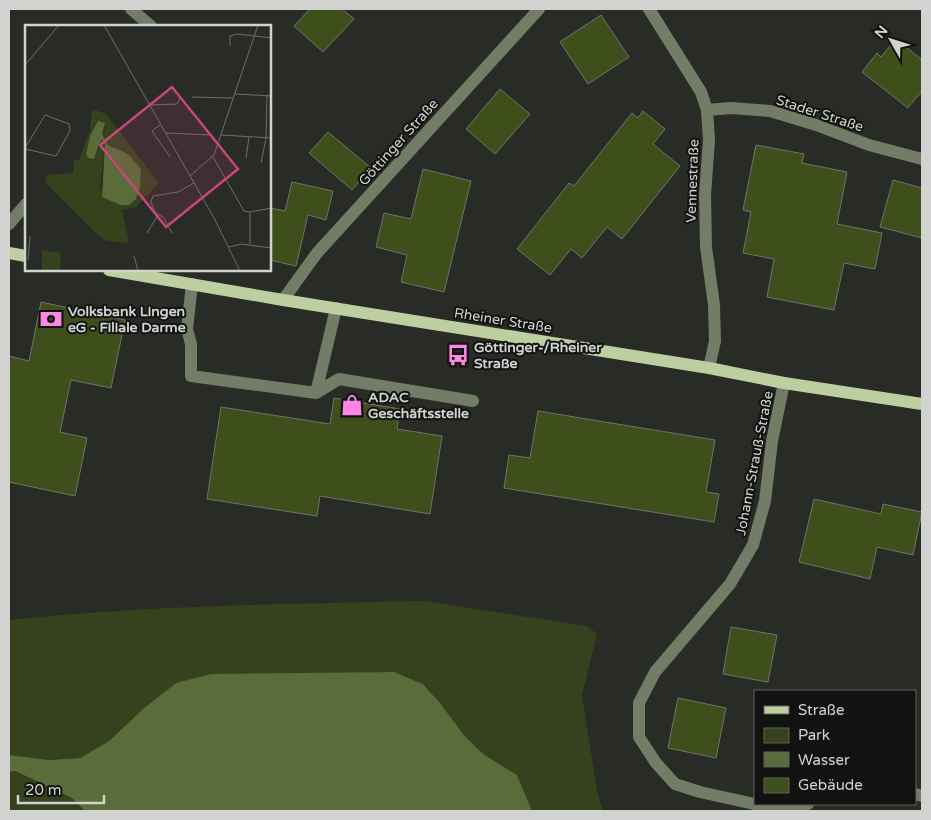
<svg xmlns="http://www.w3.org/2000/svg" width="931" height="820" viewBox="0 0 931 820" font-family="'Varela Round',sans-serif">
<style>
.green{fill:#35421d}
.water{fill:#5a6c39}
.building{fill:#3e4f1c;stroke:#70736d}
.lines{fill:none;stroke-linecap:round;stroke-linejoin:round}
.minor{stroke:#737c66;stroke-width:12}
.major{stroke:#bdcfa0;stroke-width:12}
.labels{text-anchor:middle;stroke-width:4;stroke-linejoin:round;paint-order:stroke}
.street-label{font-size:14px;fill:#d2d3d0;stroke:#121311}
.poi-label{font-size:14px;font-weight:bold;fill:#d2d3d0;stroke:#121311;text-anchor:start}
.inset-road{fill:none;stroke:#6d6e6a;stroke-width:1}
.view{fill:#c64778;fill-opacity:0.15;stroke:#c64778;stroke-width:2.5}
.inset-edge{fill:none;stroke:#d2d3d0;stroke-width:2.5}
</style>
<rect width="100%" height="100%" fill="#292b26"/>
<!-- green -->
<path class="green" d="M423 601 587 626 597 634 582 696 597 790 603 811H532L517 775 483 754 463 734 440 703 423 684 394 672 327 674 176 683 143 709 109 741 80 758 49 760 9 755V620C146 605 285 604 423 601Z
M14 771 72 798 85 811H9V772Z"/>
<!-- water -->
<path class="water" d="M394 672 423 684 440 703 463 734 483 754 517 775 532 811H85L72 798 15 771 9 772V755L49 760 80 758 109 741 143 709 176 683 211 674Z"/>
<!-- building -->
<path class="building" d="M310 9H342L354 19 323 52 294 26Z
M601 15 629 57 588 84 560 42Z
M896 39 922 60V91L908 108 862 72 877 53 881 57Z
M500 89 530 114 495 154 466 129Z
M643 111 665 129 653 144 680 166 622 239 607 227 582 258 571 249 550 275 517 249 569 183 574 186 632 113 638 118Z
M328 132 371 168 352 190 309 153Z
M756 145 804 154 802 163 847 172 837 224 882 233 875 269 844 263 834 310 767 297 774 259 743 253 751 212 743 210Z
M423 169 471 181 444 292 401 282 407 255 376 247 384 213 411 219Z
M893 180 922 188V238L880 227Z
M292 182 333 191 326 220 308 215 296 266 270 260V208L285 211Z
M41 302 125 320 111 388 71 380 60 432 87 438 75 496 9 482V356L29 361Z
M334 398 400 409 397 429 442 436 430 514 320 496 317 516 207 499 221 407 330 424Z
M538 411 715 440 706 492 719 494 714 522 504 488 509 455 530 458Z
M814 499 881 514 883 504 922 512 913 555 877 547 870 579 799 562Z
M731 627 777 635 768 682 723 674Z
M678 698 726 708 716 758 668 748Z"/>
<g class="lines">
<!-- minor -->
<path class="minor" d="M131 9 151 26
M649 9 701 92 707 110 709 140 705 195 706 247 714 305 715 341 709 368
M707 110 731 108 770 111 816 125 869 145 922 159
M9 224 26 204
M192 284 187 329 191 344V376L316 393 339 379 473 401
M283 300 317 253 539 9
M784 383 772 441 765 501 753 545 730 584 655 672 639 703V737L656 763 675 784 700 792 763 806 789 809 808 804
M316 393 336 308
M915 794 922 796"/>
<!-- major -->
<path class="major" d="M9 253 26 256
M109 270 283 300 709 368 784 383 922 404"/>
</g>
<!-- icons -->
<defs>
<g id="bank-bare" transform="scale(1.725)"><path d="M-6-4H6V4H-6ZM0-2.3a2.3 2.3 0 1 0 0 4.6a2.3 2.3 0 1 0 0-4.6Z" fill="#fc86e4" stroke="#121311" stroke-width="2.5" paint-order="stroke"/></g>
<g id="bus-bare" transform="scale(1.725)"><path d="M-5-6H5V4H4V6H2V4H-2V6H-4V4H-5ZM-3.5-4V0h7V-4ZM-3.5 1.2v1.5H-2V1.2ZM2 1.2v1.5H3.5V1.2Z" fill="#fc86e4" stroke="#121311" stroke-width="2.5" paint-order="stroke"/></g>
<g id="shop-bare" transform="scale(1.725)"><path d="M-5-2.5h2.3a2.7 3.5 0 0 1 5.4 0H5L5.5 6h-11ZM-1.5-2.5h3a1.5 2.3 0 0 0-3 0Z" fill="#fc86e4" stroke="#121311" stroke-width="2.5" paint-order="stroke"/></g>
</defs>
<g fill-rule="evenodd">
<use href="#bank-bare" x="51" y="319"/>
<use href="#bus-bare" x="458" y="355"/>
<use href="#shop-bare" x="352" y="405"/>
</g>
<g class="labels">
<!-- street labels -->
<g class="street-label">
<text transform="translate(820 113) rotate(18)" y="5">Stader Straße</text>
<text transform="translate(398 142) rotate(-48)" y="5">Göttinger Straße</text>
<text transform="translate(692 181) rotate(-88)" y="5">Vennestraße</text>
<text transform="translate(503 320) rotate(9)" y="5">Rheiner Straße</text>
<text transform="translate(754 463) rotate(-79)" y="5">Johann-Strauß-Straße</text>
</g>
<!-- poi labels -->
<g class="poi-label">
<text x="68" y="316">Volksbank Lingen<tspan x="68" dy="16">eG - Filiale Darme</tspan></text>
<text x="474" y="352">Göttinger-/Rheiner<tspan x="474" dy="16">Straße</tspan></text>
<text x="368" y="402">ADAC<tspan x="368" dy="16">Geschäftsstelle</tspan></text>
</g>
</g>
<!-- overview -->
<g transform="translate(25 25)">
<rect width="246" height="246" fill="#292b26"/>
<path d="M67 84 81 89 134 158 111 182 97 185 104 218 81 216 74 211 20 157 21 150 48 148 49 135H54L65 105ZM73 96 80 102 77 109 83 120 103 129 116 145 111 174 75 165 80 118 77 115 71 129 63 122ZM17 225 36 228 35 246H17Z" fill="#35421d" fill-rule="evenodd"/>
<path d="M73 96 80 98 77 109 83 120 103 129 116 144 115 163 111 174 104 180H96L77 172 80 118 77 115 74 119 69 134 63 133 61 129 66 109Z" fill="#5a6c39"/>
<path class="inset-road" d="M79 0 189 193 215 246M205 21V11L212 9 247 13M0 40 34 0M210 69 247 71M167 72 208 73M125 80 152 79 156 72M136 99 127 106 145 132M141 108 186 110M196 110 247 113M0 123 20 90 44 99 45 106 31 131 0 124M188 132 219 186 225 187V219M221 133 224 112M236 138 241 113 242 70M165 151 189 130 233 0M225 187 247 183M122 208 133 190M147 208 139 193 130 187 126 177 128 171 153 167 169 158M204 222 216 219 247 223M109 231 113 246M3 235 5 211"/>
<path class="view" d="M147 62 213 144 141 202 75 120Z"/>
<rect width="246" height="246" class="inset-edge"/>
</g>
<!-- border -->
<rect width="931" height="820" fill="none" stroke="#d2d3d0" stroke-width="20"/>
<!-- legend -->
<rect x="754" y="690" width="162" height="115" fill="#121311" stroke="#5f605d"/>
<rect x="764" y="706" width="25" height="8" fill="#bdcfa0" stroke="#5f605d"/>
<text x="798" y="715" font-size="15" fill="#d2d3d0">Straße</text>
<rect x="764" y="728" width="25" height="15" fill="#35421d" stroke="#5f605d"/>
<text x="798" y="740" font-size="15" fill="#d2d3d0">Park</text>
<rect x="764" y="752" width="25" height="15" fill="#5a6c39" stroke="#5f605d"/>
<text x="798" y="765" font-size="15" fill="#d2d3d0">Wasser</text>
<rect x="764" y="778" width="25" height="15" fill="#3e4f1c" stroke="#5f605d"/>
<text x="798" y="790" font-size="15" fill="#d2d3d0">Gebäude</text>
<!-- north arrow -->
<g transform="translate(891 40) rotate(309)" stroke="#121311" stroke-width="4" paint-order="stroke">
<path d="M0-4L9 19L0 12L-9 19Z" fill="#d2d3d0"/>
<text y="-8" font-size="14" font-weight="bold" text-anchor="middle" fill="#d2d3d0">N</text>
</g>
<!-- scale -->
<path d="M18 795v8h86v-8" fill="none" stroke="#d2d3d0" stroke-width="2.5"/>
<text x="25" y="795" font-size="15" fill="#d2d3d0" stroke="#121311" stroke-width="4" paint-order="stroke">20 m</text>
</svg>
